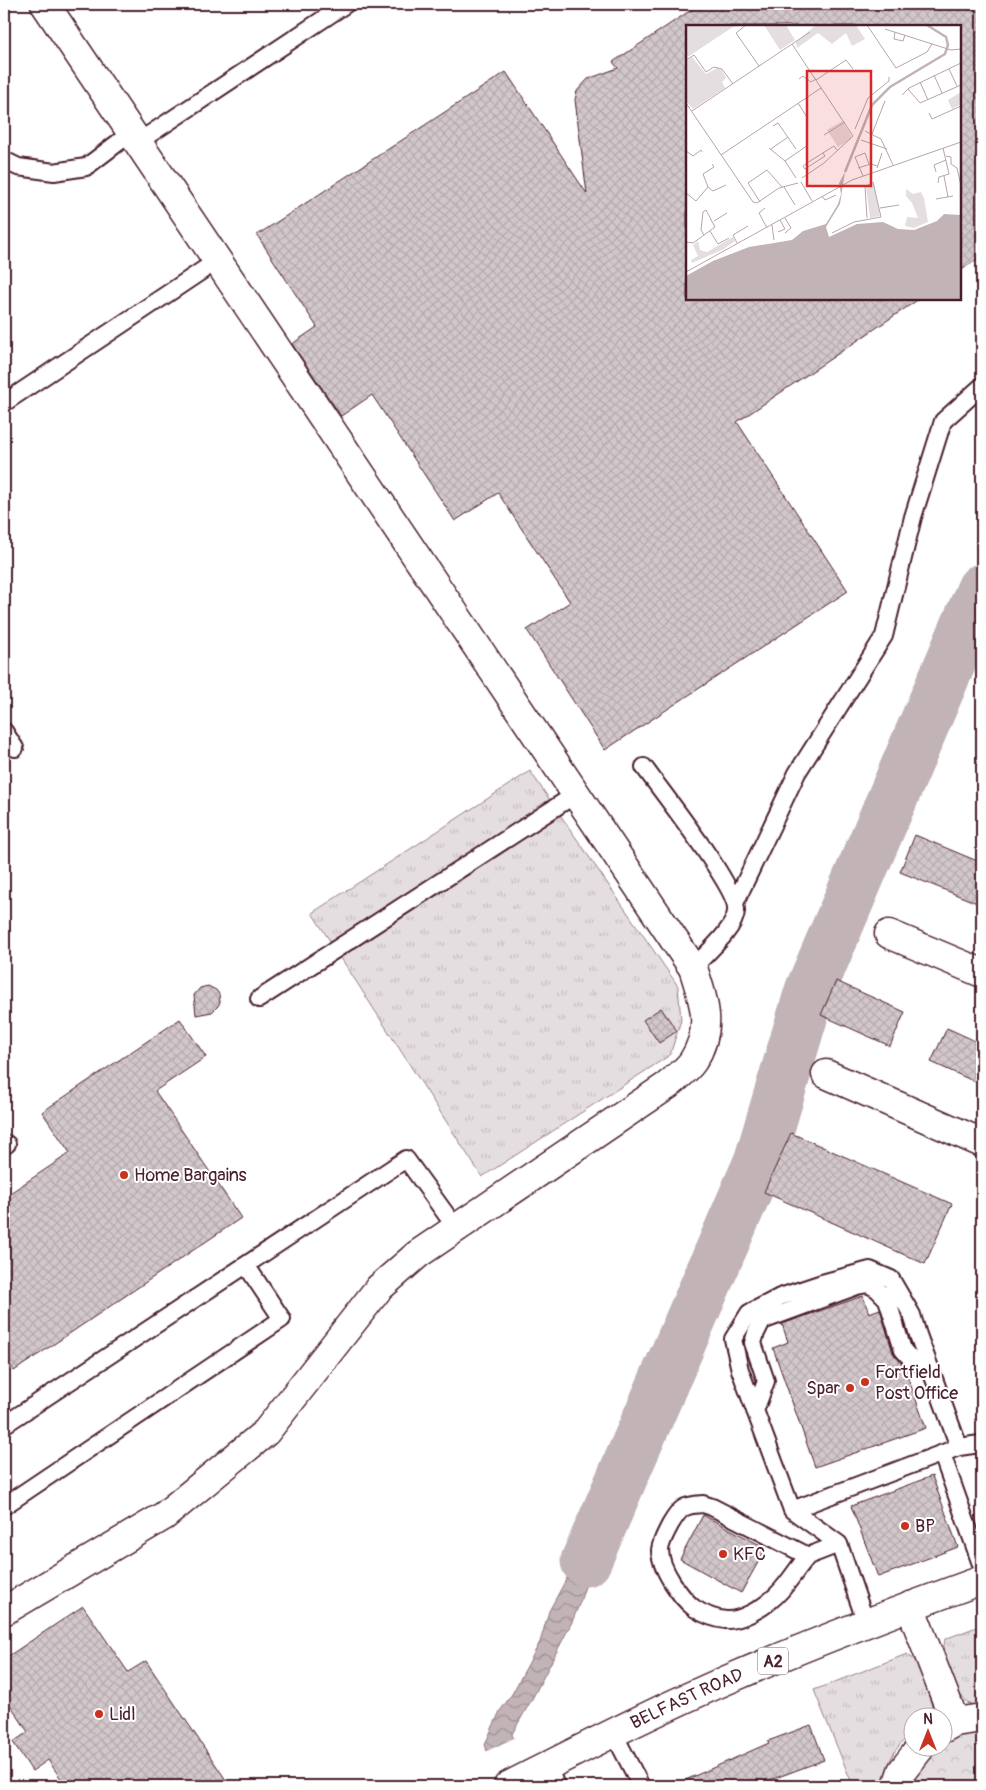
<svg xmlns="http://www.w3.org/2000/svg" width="986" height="1790" viewBox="0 0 986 1790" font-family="Pangolin,sans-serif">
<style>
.grass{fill:url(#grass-tufts);stroke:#987e86}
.forest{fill:url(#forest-crowns);stroke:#987e86}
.water{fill:url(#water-waves);stroke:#91787e}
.pier{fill:#fff}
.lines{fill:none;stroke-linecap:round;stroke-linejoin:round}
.river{stroke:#c1b3b6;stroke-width:51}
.building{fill:url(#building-cross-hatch);stroke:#4a1f2b}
.service-casing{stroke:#4a1f2b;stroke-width:20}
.minor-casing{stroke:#4a1f2b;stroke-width:31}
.trunk-casing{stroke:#4a1f2b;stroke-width:31}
.service{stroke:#fff;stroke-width:16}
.minor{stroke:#fff;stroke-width:28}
.trunk{stroke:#fff;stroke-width:28}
.poi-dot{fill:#c8321e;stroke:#fff;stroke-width:2}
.labels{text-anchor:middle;stroke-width:4;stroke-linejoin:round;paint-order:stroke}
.shield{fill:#fff;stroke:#80626b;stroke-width:1}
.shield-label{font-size:16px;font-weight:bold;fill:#4a1f2b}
.poi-label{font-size:18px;fill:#4a1f2b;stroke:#fff;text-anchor:start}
.street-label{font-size:18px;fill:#4a1f2b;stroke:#fff}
.inset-river{fill:none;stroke:#c1b3b6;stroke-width:2.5}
.inset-road{fill:none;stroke:#b7a5aa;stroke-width:1}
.view{fill:#d62828;fill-opacity:0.15;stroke:#d62828;stroke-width:2.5}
.inset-edge{fill:none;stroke:#4a1f2b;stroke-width:2.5}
</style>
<defs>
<pattern id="grass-tufts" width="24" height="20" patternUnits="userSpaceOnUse" patternTransform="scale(1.25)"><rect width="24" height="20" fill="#e5dee0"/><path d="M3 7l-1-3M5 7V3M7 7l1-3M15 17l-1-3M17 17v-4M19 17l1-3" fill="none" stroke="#c6bec0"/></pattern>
<pattern id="forest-crowns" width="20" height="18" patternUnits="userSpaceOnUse" patternTransform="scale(1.25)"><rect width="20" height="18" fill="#e5dee0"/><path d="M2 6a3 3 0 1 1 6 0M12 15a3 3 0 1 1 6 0" fill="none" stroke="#c6bec0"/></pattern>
<pattern id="water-waves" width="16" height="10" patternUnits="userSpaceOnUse" patternTransform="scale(1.25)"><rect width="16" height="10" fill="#c1b3b6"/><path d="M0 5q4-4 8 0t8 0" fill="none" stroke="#9f9194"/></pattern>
<pattern id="building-cross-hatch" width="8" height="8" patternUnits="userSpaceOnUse" patternTransform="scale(1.25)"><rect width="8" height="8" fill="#d2c7cb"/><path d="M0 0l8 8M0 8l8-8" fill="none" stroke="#b6aaae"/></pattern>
</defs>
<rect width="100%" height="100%" fill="#fff"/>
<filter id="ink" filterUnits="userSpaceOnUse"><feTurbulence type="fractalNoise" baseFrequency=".02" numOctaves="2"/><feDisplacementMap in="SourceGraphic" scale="10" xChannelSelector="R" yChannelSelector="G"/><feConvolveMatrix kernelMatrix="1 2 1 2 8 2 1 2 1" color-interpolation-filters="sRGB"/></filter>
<g filter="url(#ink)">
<!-- grass -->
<path class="grass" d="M530 771 678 986 681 1020 670 1055 482 1177 312 913Z
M982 1625V1708L967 1703 949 1681 943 1652 945 1639Z
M907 1654 916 1661 919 1667 934 1712 933 1717 914 1718 913 1732C891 1751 890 1759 882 1786H853L814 1690Z"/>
<!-- forest -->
<path class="forest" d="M982 1730V1786H909L912 1776 932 1749 935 1748H944V1741L954 1735Z"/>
<!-- water -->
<path class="water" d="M579 1560 593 1562 580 1602 572 1622 532 1699 512 1734 527 1786H496L485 1744 500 1711 512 1694 540 1642 549 1611 568 1576Z"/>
<!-- pier -->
<path class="pier" d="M516 1737 530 1786H493L485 1752Z"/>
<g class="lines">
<!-- river -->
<path class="river" d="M586 1561 759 1162 810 991 982 589"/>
</g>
<!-- building -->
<path class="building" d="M700 4H982V256L960 271V26H687V299H919L737 422 848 591 605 750 527 630 570 602 498 493 455 521 372 395 341 416 292 344 317 327 257 235 506 72 587 194 575 100 577 91 588 79 618 68 613 62Z
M915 835 982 863V905L900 872Z
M836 981 905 1012 890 1046 821 1015Z
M208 986 216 990 219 994 220 1002 218 1006 212 1012 196 1015 194 995 200 988Z
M661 1008 677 1031 659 1043 643 1020Z
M180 1019 206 1057 155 1091 241 1218 14 1371 4 1356V1197L70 1153 42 1112Z
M947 1028 982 1044V1085L931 1062Z
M791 1133 952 1204 925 1264 764 1192Z
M863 1296 869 1313 880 1309 893 1353 904 1366 926 1428 815 1467 773 1348 788 1342 782 1324Z
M932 1476 958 1547 878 1577 851 1506Z
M703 1515 766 1548 741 1593 680 1559Z
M83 1606 128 1672 146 1661 230 1786H66L48 1760 32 1771 13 1742 28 1732 4 1695V1659Z
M811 1725 824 1760 754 1786H672L769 1743 768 1741Z"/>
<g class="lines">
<!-- service casing -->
<g class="service-casing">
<path id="service" d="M138 142 346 4
M4 160 18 167 54 172 86 167 132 132
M4 403 218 260
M4 731 15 748
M644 767C661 791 739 889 736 911 735 930 705 954 693 968
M736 901 797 773 884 636 913 517 943 421 982 386
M259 999 576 794
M4 1146 7 1144
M755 1411 766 1381 753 1343 756 1333 762 1321 857 1286 868 1284 877 1289 887 1299 903 1350 912 1360 930 1367
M4 1425 406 1159 456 1228
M942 1454 982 1567
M703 1504 712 1507 808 1556C795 1570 786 1589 771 1600 761 1609 740 1621 726 1620 716 1619 703 1614 694 1608 680 1597 660 1568 660 1550 661 1541 666 1533 670 1525 680 1508 683 1505 703 1504Z
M4 1506 282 1319 246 1265
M792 1510 959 1447 980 1444 982 1445
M808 1556 839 1544
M866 1623 839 1544 792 1510 740 1370 733 1339 749 1313 780 1297 822 1283 870 1270 891 1279 912 1315 918 1335 959 1447
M614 1734 641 1786
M548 1766 556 1786"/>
</g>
<!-- minor casing -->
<g class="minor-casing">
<path id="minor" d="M889 934 982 973
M826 1074 982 1143
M910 1606 955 1722
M4 1611 164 1516 266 1432 379 1288 418 1254 668 1085C676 1078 687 1070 693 1061 714 1028 704 1002 693 968L45 4
M944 1728 955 1722 982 1718
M897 1786 902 1771 920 1748"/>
</g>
<!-- trunk casing -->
<g class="trunk-casing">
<g id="trunk">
<path id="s1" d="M508 1786C583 1748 658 1709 736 1676 817 1641 899 1610 982 1580"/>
</g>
</g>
<!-- service -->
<use href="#service" class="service"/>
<!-- minor -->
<use href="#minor" class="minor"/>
<!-- trunk -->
<use href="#trunk" class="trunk"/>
</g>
</g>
<!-- markers -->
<g class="poi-dot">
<circle cx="124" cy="1175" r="5"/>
<circle cx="865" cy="1382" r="5"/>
<circle cx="850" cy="1388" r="5"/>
<circle cx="905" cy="1526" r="5"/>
<circle cx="723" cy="1554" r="5"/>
<circle cx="99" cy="1714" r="5"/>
</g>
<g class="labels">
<!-- shield labels -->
<rect class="shield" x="758" y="1647.5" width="30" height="27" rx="4"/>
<g class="shield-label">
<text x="773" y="1667">A2</text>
</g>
<!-- poi labels -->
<g class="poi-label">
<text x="134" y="1181">Home Bargains</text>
<text x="875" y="1378">Fortfield<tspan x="875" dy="21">Post Office</tspan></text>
<text x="840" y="1394" text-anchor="end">Spar</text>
<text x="915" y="1532">BP</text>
<text x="733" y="1560">KFC</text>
<text x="109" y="1720">Lidl</text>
</g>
<!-- street labels -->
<g class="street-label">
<text dy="6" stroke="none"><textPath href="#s1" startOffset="199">BELFAST ROAD</textPath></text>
</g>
</g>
<!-- overview -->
<g transform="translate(686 25)">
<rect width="275" height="275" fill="#fff"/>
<path d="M0 0H57L47 2 0 33ZM78 0H100L109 15 94 25ZM130 0H170L179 14 166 21 160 8 146 19 132 8 111 23 110 17ZM6 32 20 49 31 43 36 45 40 53 36 57 39 63 7 84 0 76V36ZM275 67V79L266 84 262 75ZM156 96 165 110V114L152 122 141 105ZM220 164 227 169 235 167 238 173 242 197 228 203 219 201 221 192 232 193 226 178 220 171ZM47 212 49 216 36 225 6 238 5 235 12 231 7 220 12 216 14 225 21 227Z" fill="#e5dee0"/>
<path d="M188 158 194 191 184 193 180 162Z" fill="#e5dee0"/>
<path d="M159 147 154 179 140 202 143 212 171 199 197 197 212 204 228 205 251 196 258 189 275 190V275H0V251L27 236 63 222 106 215 117 206 140 199 152 179 155 169 153 158Z" fill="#c1b3b6"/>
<path class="inset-river" d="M159 147 186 80 204 62 259 29 262 20 260 12 241 0"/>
<path class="inset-road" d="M60 0 50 8 73 41M181 0 210 43 241 27 246 19M199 4 265 25 275 24M209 7 208 14 217 16 219 10M106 19 167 111 138 138 116 153M0 35 8 30 20 47 28 42 36 44 47 59M263 44 271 61M248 50 256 68M113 54 117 51 125 57 130 54M130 55 160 35 167 44M234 57 242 75M222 64 234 78M216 70 223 63 275 38M0 78 67 177 71 178 93 163 112 158M112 78 122 94M234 78 275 60M6 86 124 7M243 88 246 94 275 81M87 101 92 98 110 124M169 104 182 73 203 56V52M179 106 195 114 207 140M186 109 199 76M138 110 159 97M175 115 201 124M83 123 99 136 110 153M85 124 102 112M0 126 7 131 15 125 16 127M137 128 139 131 119 144 117 141 121 138 148 121 151 125M35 130 135 63M260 131 265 132V139L271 143 275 161M99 136 122 120M26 139 28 142 17 149 22 162 27 166 40 160M172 143 185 139 191 141M191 143 196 128M250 147 248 140 260 135M177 151 169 132 179 128 183 139M258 151 262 172M115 157 126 176M252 158 253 152 263 149 257 123M98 162 109 180M0 168 10 176 22 162M136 171 139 175 150 170M250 174 267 171M74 177 62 158 81 145 96 162M79 183 73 188 81 203M194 183 213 180M99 193 105 203 99 208M28 196 41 188M86 200 88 215M24 206 32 219 43 213M92 207 99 204 94 195M146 208 168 197 195 192 187 157 179 162 181 193M0 217 7 218 29 202 20 185 17 187 15 205 18 210M51 218 47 210 62 201M0 247 166 155 275 117"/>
<path class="view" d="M121 46H185V161H121Z"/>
<rect width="275" height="275" class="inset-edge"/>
</g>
<!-- margin -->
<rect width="986" height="1790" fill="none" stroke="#fff" stroke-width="20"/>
<rect x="10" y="10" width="966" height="1770" fill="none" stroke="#4a1f2b" stroke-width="2" filter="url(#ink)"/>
<!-- north arrow -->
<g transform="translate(928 1732)"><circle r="24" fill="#ffffff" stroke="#b7a5aa"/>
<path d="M0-4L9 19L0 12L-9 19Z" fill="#c8321e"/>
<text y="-8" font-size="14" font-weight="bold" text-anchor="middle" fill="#4a1f2b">N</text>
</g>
</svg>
